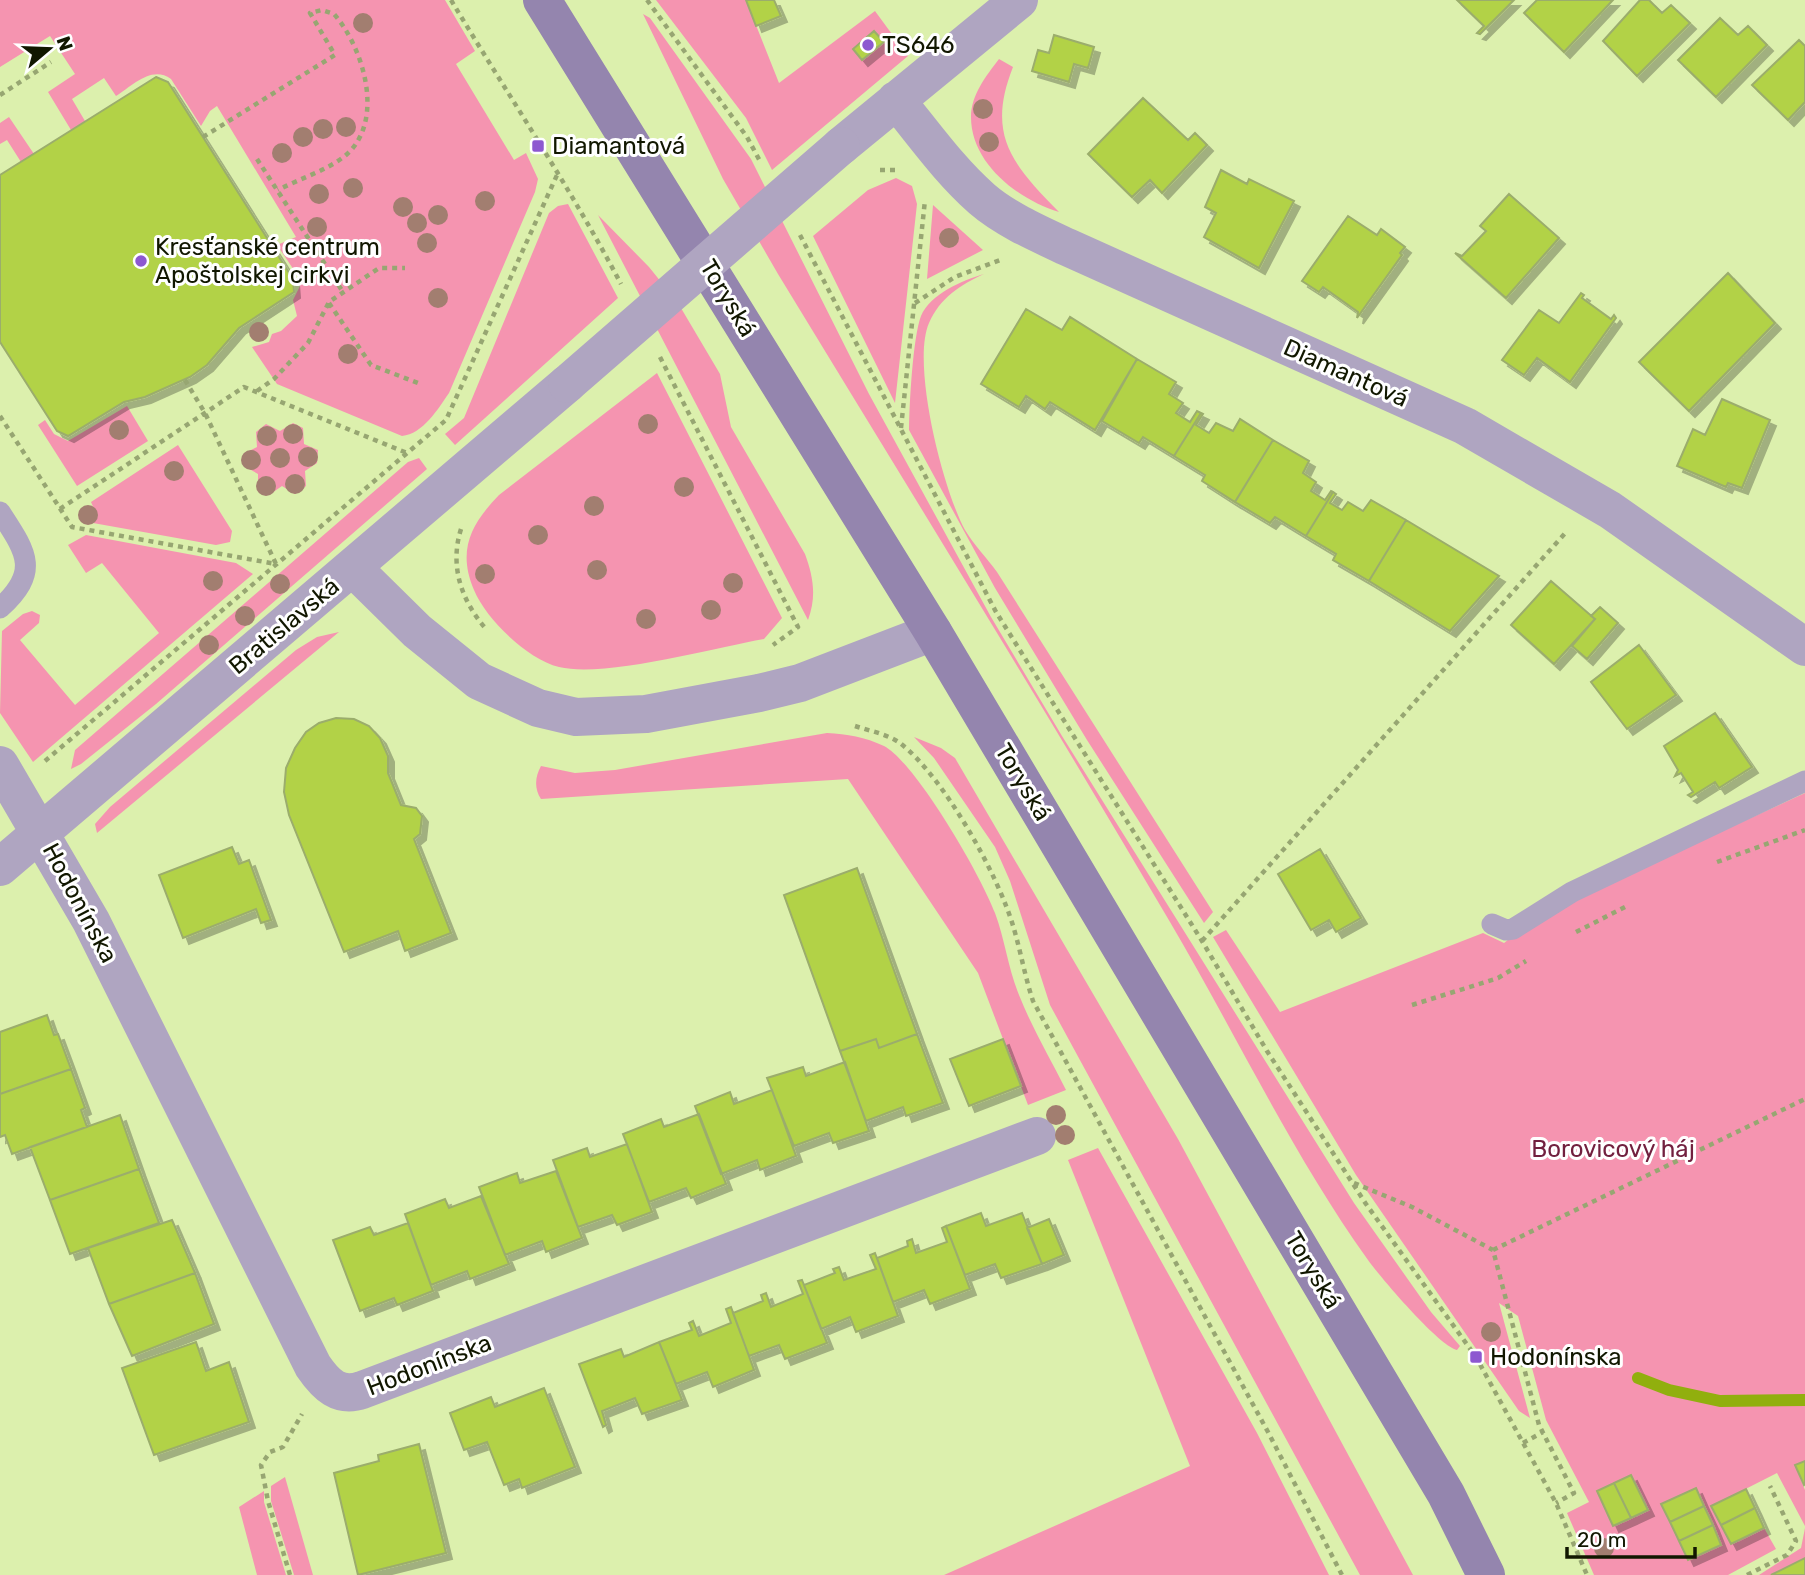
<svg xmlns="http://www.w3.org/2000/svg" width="1805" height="1575" viewBox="0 0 1805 1575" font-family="Rubik,sans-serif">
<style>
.green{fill:#f594b0;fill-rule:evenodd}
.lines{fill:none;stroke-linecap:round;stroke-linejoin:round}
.stream{stroke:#91af0e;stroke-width:12}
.building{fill:#b2d246;stroke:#9bad6c;stroke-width:2;filter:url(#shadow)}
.path{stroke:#97a672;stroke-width:4.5;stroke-dasharray:5 5;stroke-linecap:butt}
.lane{stroke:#afa5c1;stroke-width:21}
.street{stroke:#afa5c1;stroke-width:38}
.secondary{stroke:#9485ae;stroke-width:38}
.street-bridge{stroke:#afa5c1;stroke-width:38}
.tree{fill:#a27e70}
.poi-dot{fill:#8d58d0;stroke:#fff;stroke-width:2.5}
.labels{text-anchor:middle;stroke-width:6;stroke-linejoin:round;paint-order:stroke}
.poi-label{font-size:24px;fill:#111700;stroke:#fff;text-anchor:start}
.street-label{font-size:24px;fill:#111700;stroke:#fff}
.park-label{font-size:24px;fill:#72203f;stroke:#fff}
</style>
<defs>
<filter id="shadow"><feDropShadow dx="6" dy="6" stdDeviation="0" flood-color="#0004"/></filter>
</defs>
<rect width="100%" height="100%" fill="#dcf0ad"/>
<!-- green -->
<path class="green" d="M0 0H445L475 51 456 64 514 160 526 153 538 179 535 192 449 393C438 409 423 434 402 436L277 384 252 347 269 342 272 334 281 331 297 316 293 300 300 286 298 276 277 245 296 237 217 106 210 111 201 126 171 79C152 65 133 85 116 96L104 78 72 99 85 121 71 130 48 92 75 74 50 36 0 67Z
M656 0H746L779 83 875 11 908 56 772 170 746 118Z
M643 14 650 18 751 159 869 394 991 617 1062 736 1354 1203 1431 1312 1460 1346 1457 1350C1439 1346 1381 1278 1368 1260 1292 1154 1236 1034 1170 922 1042 704 909 489 778 274L723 179Z
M999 59 1013 67C986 135 1012 164 1059 212 1019 200 971 164 971 117 971 95 986 76 999 59Z
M9 117 34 154 21 162 7 140 0 144V123Z
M896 178 912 186 917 204 895 403 813 236 868 190Z
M568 204 618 298 455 445 445 434 464 418 549 213 558 206Z
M933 205 983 250 927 279Z
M598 215 649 267 678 303 720 374 731 427 805 554C813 576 817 596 808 620Z
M984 274C960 285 940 298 929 323 911 364 943 490 965 530 974 545 987 558 997 572L1213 912 1204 923 1087 740 995 588 909 430C909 406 913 336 921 316 930 294 963 280 984 274Z
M657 373 782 618 764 639C713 648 605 678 559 667 527 659 486 619 474 590 457 550 471 524 499 495Z
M127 406 148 441 77 486 38 425 45 420 54 434 68 441Z
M293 423 303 428 304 444 318 450 317 463 305 471 306 486 295 494 282 486 269 495 258 489V474L244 466 243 454 257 447 256 432 266 424 280 431Z
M178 445 232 531 230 542 216 545 93 523 95 511 91 502Z
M419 458 427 469 156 704 81 764 71 769 75 750 408 462Z
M86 535 236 563 253 574 33 762 0 713 2 631 23 614 32 611 40 615 39 623 20 640 75 705 159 633 102 563 86 573 68 545Z
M339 632 97 833 95 824 110 807 296 650 317 637Z
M827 733C847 734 865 737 884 746 916 763 982 877 995 913 1005 940 1008 968 1019 995 1032 1028 1050 1058 1066 1090L1028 1105 978 973 848 779 541 799C534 788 535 777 541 766L575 773 615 770Z
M914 737 941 748 955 758 1178 1139 1413 1575H1360L1050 1005 1010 881 995 847 934 758Z
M1805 793V1461L1795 1465 1805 1490V1526L1777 1473 1712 1506 1731 1544 1764 1528 1776 1549 1728 1575H1594L1567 1513 1589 1502 1546 1420 1518 1316 1499 1303 1530 1418 1519 1411 1356 1175 1213 937 1226 930 1280 1012 1483 933 1504 943 1530 923 1570 901ZM1631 1475 1648 1510 1613 1526 1597 1491ZM1696 1488 1721 1545 1688 1560 1661 1504Z
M1098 1148 1257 1433 1329 1575H944L1190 1466 1068 1160Z
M285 1477 313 1575H294L271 1501V1486Z
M264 1491V1502L286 1575H257L239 1507Z
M1805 1528V1558L1771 1575H1759L1801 1548Z"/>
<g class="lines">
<!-- stream -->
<path class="stream" d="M1638 1378 1669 1390 1720 1401 1805 1400"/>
</g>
<!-- building -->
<path class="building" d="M746 0H774L781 16 756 26Z
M1457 0H1514L1480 34 1477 33 1484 26Z
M1537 0H1613L1564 52 1524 13Z
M1640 0H1649L1662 13 1671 5 1690 23 1637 76 1603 41Z
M1720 18 1738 35 1748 26 1767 45 1716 97 1678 60Z
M874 31 884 42 862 60 853 49Z
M1054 35 1094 47 1088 68 1074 64 1069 82 1032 71 1038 50 1049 53Z
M1799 40 1805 46V102L1788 120 1752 85Z
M156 77 168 82 293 279 294 292 239 328 207 365 190 377 145 397 124 402 68 436 57 431 0 342V175Z
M1143 98 1188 140 1195 133 1207 145 1162 193 1150 180 1132 197 1088 154Z
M1221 170 1247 184 1249 179 1294 201 1259 268 1204 237 1216 213 1205 207Z
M1509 194 1559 238 1506 298 1455 253 1462 256 1486 231 1480 226Z
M1348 216 1377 235 1381 229 1405 247 1400 253 1402 255 1357 318 1358 312 1323 287 1319 292 1302 281Z
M1728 273 1775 323 1689 411 1639 362Z
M1581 293 1584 295 1582 298 1611 319 1614 315 1616 318 1570 382 1537 358 1524 375 1502 360 1539 310 1559 323Z
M1026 309 1062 330 1070 317 1137 359 1095 430 1050 402 1045 409 1026 396 1019 407 981 384Z
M1137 359 1176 382 1169 394 1183 403 1176 413 1190 422 1197 411 1201 413 1174 456 1143 437 1139 443 1102 421Z
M1722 399 1770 420 1742 488 1728 483 1726 487 1677 466 1693 429 1705 435Z
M1201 413 1203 414 1196 425 1209 433 1216 423 1233 431 1240 419 1273 440 1235 502 1202 481 1205 475 1174 456Z
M1273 440 1309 461 1303 473 1316 482 1311 491 1325 500 1331 491 1333 492 1306 536 1275 517 1270 523 1235 502Z
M1333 492 1336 494 1330 503 1342 510 1348 502 1363 511 1371 500 1406 520 1369 581 1333 560 1336 554 1306 536Z
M1406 520 1499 576 1450 631 1369 581Z
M1551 581 1595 619 1554 664 1511 625Z
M1600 607 1618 623 1587 659 1572 646 1595 619 1591 616Z
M1639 645 1676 695 1627 729 1591 682Z
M1715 713 1752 767 1719 788 1715 782 1691 797 1688 795 1693 792 1681 773 1675 776 1678 770 1664 746Z
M336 718 354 719 369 726 380 738 388 756V773L401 805 416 808 422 816 420 834 414 839 451 933 405 951 398 931 344 952 289 815 284 792 286 768 295 748 306 732 319 723Z
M232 847 239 864 249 860 271 920 261 923 256 909 183 938 159 875Z
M1320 849 1361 918 1336 932 1329 920 1311 930 1278 874Z
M857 868 917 1034 879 1048 876 1039 840 1051 784 895Z
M47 1015 54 1035 58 1034 71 1069 0 1094V1032Z
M917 1034 943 1103 906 1116 903 1107 866 1121 840 1051 876 1039 879 1048Z
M1003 1039 1021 1086 969 1106 950 1059Z
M845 1062 869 1131 833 1143 829 1133 794 1146 767 1078 803 1067 806 1076Z
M71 1069 85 1108 81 1110 87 1127 12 1154 5 1135 0 1137V1094Z
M772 1090 796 1156 760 1170 757 1160 721 1174 695 1106 730 1092 734 1104Z
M699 1114 726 1184 691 1198 686 1188 649 1202 623 1134 661 1119 664 1127Z
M120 1115 139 1169 50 1200 30 1147Z
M627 1144 652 1212 617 1225 612 1215 578 1227 553 1160 587 1148 590 1157Z
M139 1169 159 1223 70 1254 50 1200Z
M556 1171 582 1238 546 1252 542 1241 505 1255 479 1187 517 1173 520 1183Z
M481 1196 509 1264 470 1279 467 1271 431 1285 405 1214 445 1199 449 1208Z
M981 1213 986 1226 1022 1213 1042 1264 1001 1278 995 1264 965 1275 946 1226Z
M1049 1219 1064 1255 1042 1264 1027 1228Z
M172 1220 195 1273 109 1304 88 1248Z
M408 1223 433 1291 397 1305 394 1298 360 1311 333 1240 370 1227 374 1235Z
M946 1226 970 1289 930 1304 924 1290 893 1302 877 1258 908 1246 907 1241 912 1239 916 1253 947 1242 942 1228Z
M875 1253 898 1316 856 1332 850 1317 821 1329 804 1285 835 1273 833 1269 839 1267 844 1280 876 1269 870 1255Z
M195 1273 214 1324 132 1356 109 1304Z
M802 1280 827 1343 785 1359 779 1345 749 1356 733 1313 763 1301 761 1295 766 1293 771 1307 803 1294 798 1281Z
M731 1307 754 1370 713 1387 707 1372 676 1384 659 1342 692 1330 689 1323 693 1321 699 1336 731 1323 726 1309Z
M196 1342 206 1371 229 1362 249 1422 154 1455 122 1368Z
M659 1342 682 1400 642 1414 635 1398 602 1411 606 1425 603 1427 579 1364 621 1349 624 1357Z
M544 1388 575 1467 522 1488 519 1479 504 1485 487 1442 464 1450 450 1413 491 1397 495 1407Z
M419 1444 446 1553 358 1575 334 1473 379 1461 378 1455Z
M1805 1461V1484L1804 1485 1795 1465Z
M1631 1475 1648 1510 1631 1518 1614 1483Z
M1614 1483 1631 1518 1613 1526 1597 1491Z
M1696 1488 1704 1506 1670 1522 1661 1504Z
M1746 1489 1755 1508 1721 1525 1711 1506Z
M1704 1506 1713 1525 1679 1541 1670 1522Z
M1755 1508 1764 1528 1731 1544 1721 1525Z
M1713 1525 1721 1545 1688 1560 1679 1541Z
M1805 1558V1575H1771Z"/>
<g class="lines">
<!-- path -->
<path class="path" d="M451 0C508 95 570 187 621 284
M647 0 747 137 761 163
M0 95 51 62
M203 137 335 55 310 13 322 10 334 14C363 47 386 120 346 155 328 170 299 179 278 190
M257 159 343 292
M880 170H899
M800 235 996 612 1202 941 1267 1051 1366 1204 1476 1357 1556 1503 1587 1575
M329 303 371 365 418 383
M915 303 955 277 1000 260
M660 357 798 627 773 645
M185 380 205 413 276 564
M257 391 274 379 308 343 329 302 379 268H405
M0 416 72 527 276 564
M901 428 925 200
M60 509 244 387 407 453
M461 529C449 567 462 602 487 630
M855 726C870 731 887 734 900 743 944 777 999 876 1014 929 1021 953 1025 977 1033 1001L1268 1432 1342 1575
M45 761 446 420 557 175
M1717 862 1805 830
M1576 932 1627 906
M1202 941 1567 531
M1412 1005 1498 978 1526 961
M1354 1183 1412 1207 1493 1250 1539 1425 1574 1493 1556 1503
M1493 1250 1805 1099
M1523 1443 1543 1432
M290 1575 268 1501 261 1465 270 1452 283 1447 302 1414
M1747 1575 1787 1555 1796 1541 1770 1486"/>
<!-- lane -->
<path class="lane" d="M0 512C26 552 41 571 0 608
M1492 924 1506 930 1513 929 1572 892 1805 781"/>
<!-- street -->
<path class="street" d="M896 100C924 134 949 170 982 199 1005 219 1039 234 1067 247L1465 426 1610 510 1805 647
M841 146 1019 0
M353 568 417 631 479 681 538 708 576 717 646 714 759 693 800 683 933 632
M0 765 91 921 313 1366C326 1385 339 1398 362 1390L1037 1136
M0 867 567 384"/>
<!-- secondary -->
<path class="secondary" d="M542 0 933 632 1446 1494 1486 1575"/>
<!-- street-bridge -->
<path class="street-bridge" d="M567 384 841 146"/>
</g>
<!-- trees -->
<g class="tree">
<circle cx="363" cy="23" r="10"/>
<circle cx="983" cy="109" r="10"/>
<circle cx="346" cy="127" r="10"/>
<circle cx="323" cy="129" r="10"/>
<circle cx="303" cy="137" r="10"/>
<circle cx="989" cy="142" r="10"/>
<circle cx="282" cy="153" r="10"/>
<circle cx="353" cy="188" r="10"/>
<circle cx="319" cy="194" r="10"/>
<circle cx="485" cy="201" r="10"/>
<circle cx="403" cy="207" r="10"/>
<circle cx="438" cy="215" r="10"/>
<circle cx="417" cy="223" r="10"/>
<circle cx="317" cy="227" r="10"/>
<circle cx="949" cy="238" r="10"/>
<circle cx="427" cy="243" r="10"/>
<circle cx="438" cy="298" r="10"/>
<circle cx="259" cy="332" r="10"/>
<circle cx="348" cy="354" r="10"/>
<circle cx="648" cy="424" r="10"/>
<circle cx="119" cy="430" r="10"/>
<circle cx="293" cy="434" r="10"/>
<circle cx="267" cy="436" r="10"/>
<circle cx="308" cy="457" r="10"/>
<circle cx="280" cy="458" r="10"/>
<circle cx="251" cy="460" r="10"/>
<circle cx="174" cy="471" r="10"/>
<circle cx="295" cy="484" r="10"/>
<circle cx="266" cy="486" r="10"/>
<circle cx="684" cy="487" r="10"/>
<circle cx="594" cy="506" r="10"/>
<circle cx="88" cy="515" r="10"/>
<circle cx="538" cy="535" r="10"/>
<circle cx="597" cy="570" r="10"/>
<circle cx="485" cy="574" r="10"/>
<circle cx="213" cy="581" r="10"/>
<circle cx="733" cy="583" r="10"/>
<circle cx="280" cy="584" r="10"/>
<circle cx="711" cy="610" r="10"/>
<circle cx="245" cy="616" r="10"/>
<circle cx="646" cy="619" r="10"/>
<circle cx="209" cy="645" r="10"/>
<circle cx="1056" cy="1115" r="10"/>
<circle cx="1065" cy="1135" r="10"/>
<circle cx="1491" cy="1332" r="10"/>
<circle cx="1604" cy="1548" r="10"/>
</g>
<!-- markers -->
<g class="poi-dot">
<circle cx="868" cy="45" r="7"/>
<rect x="531" y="139" width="14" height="14" rx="3.5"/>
<circle cx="141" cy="261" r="7"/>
<rect x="1469" y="1350" width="14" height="14" rx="3.5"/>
</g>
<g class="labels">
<!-- poi labels -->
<g class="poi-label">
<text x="882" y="53">TS646</text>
<text x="552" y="154">Diamantová</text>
<text x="155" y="255">Kresťanské centrum<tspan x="155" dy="28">Apoštolskej cirkvi</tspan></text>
<text x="1490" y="1365">Hodonínska</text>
</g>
<!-- street labels -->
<g class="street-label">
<text transform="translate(728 298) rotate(59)" y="8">Toryská</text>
<text transform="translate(1346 373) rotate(24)" y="8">Diamantová</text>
<text transform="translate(284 626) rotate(-40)" y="8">Bratislavská</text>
<text transform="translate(1023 782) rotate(59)" y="8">Toryská</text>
<text transform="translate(80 903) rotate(62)" y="8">Hodonínska</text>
<text transform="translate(1313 1270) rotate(59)" y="8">Toryská</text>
<text transform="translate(429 1365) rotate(-21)" y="8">Hodonínska</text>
</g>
<!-- park labels -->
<g class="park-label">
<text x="1613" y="1157">Borovicový háj</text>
</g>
</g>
<!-- north arrow -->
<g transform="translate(49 49) rotate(71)" stroke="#ffffff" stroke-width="5" paint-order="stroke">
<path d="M0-5L12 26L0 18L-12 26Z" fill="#111700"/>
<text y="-10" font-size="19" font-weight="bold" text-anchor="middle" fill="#111700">N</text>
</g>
<!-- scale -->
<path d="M1567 1547v10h128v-10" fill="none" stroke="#111700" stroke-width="3.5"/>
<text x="1577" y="1547" font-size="21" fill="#111700" stroke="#ffffff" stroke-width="5" paint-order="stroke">20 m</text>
</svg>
